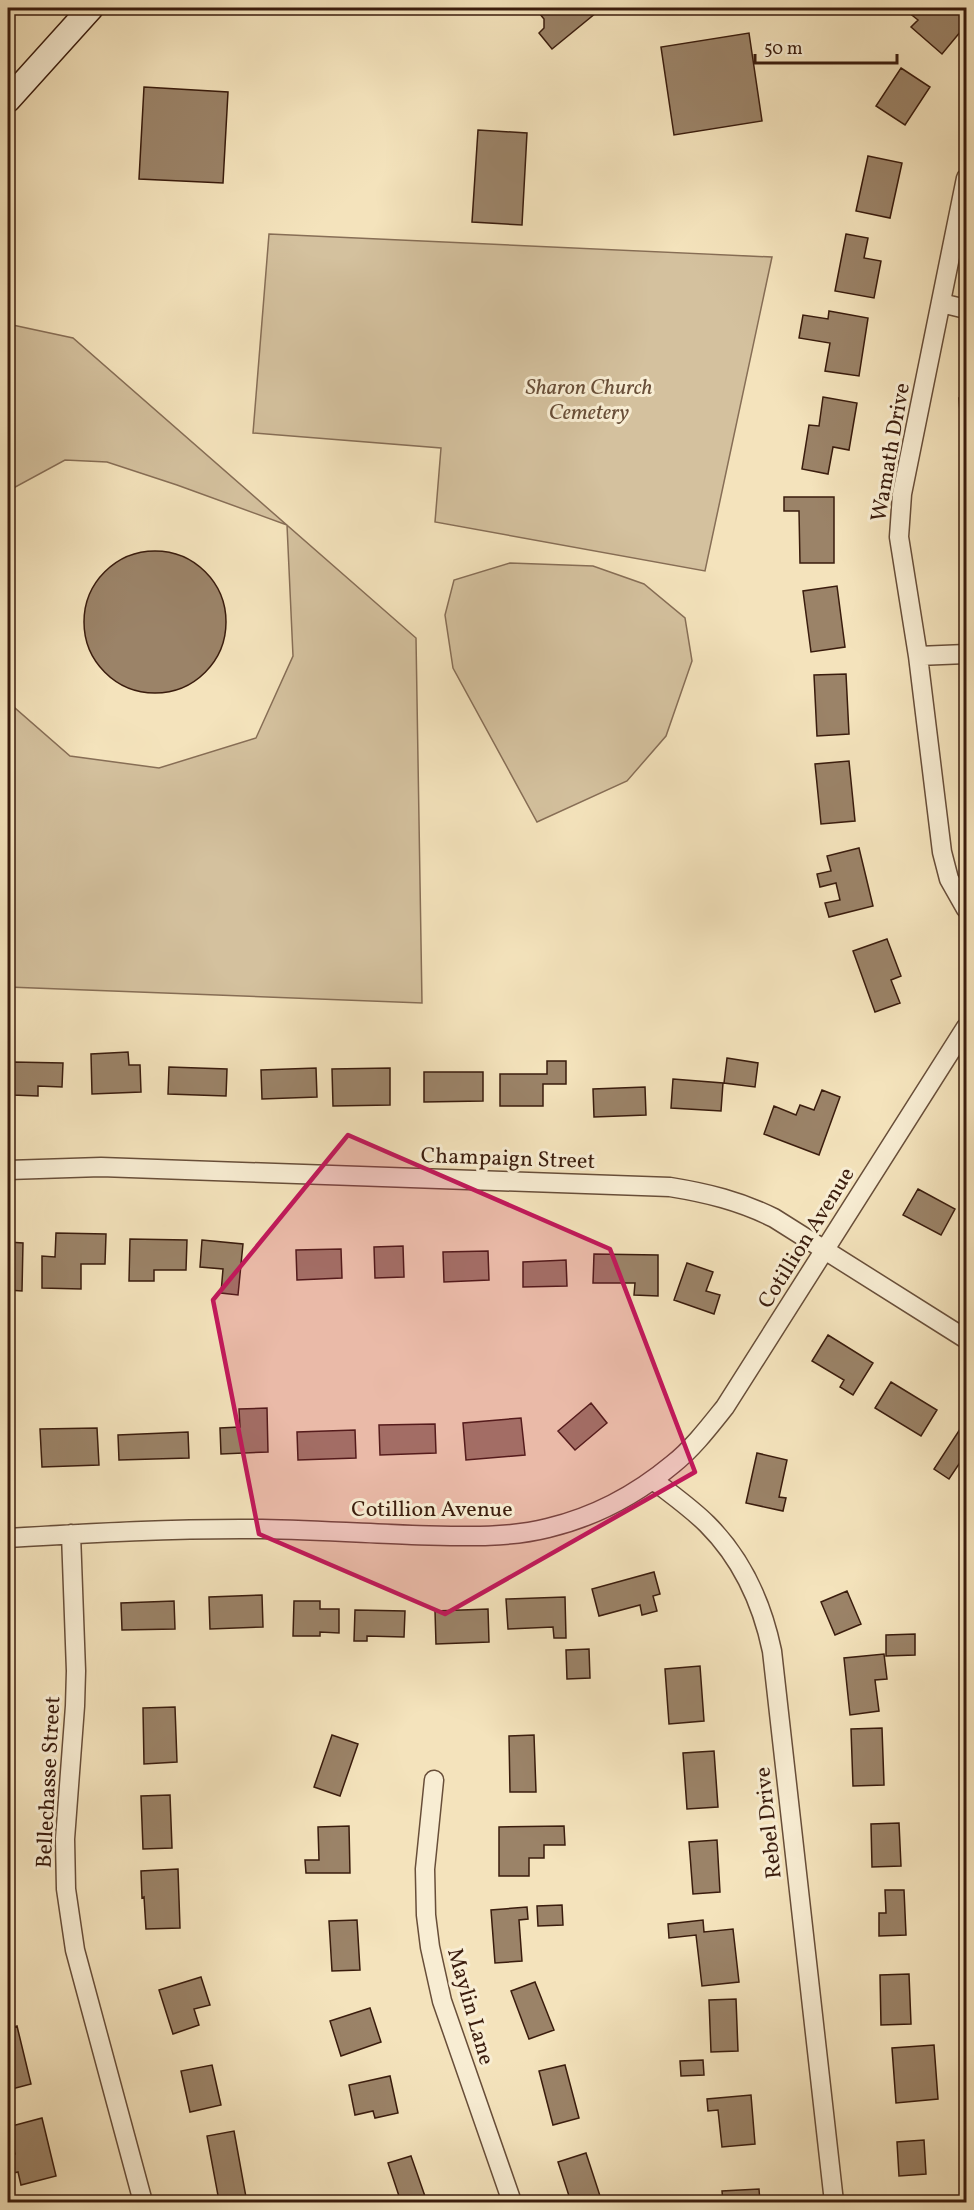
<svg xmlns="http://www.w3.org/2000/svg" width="974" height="2210" viewBox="0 0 974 2210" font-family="Vollkorn,serif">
<rect width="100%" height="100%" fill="#f4e3bc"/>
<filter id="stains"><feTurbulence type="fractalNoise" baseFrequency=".00333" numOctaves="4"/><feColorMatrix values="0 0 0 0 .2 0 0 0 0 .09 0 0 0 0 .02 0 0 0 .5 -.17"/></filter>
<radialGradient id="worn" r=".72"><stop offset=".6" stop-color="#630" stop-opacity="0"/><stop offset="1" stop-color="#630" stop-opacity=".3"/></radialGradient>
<path fill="#d4c19e" stroke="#876e56" stroke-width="1.5" d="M269,234L772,257L705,571L435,522L441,448L253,433Z
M8,324L73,338L416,638L422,1003L8,987V702L70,756L159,768L256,738L293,656L287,525L177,485L107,462L65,460L8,491Z
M510,563L593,566L644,584L685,618L692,661L666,736L627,781L537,822L453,668L445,615L454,580Z"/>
<path fill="#9b8368" stroke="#3a1c0d" stroke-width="1.5" d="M535,8H602L552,49L539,33L544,28V19Z
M903,8H966V25L942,54L911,27L918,20Z
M749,33L762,121L674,135L661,47Z
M901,68L930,87L905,125L876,106Z
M144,87L228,92L223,183L139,179Z
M478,130L527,133L522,225L472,222Z
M868,156L902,163L890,218L856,211Z
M846,234L868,238L864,258L881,261L874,298L835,291Z
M829,311L868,318L859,376L825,371L830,343L799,338L803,315L828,319Z
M823,397L857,403L849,450L833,447L828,474L802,469L809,425L819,426Z
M959,398H966V428H961Z
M784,497H834V563H800L799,511H784Z
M84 622a71 71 0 1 1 142 0a71 71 0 1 1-142 0Z
M837,586L845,647L811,652L803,591Z
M846,674L849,734L817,736L814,675Z
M849,761L855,821L821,824L815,764Z
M859,848L873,906L829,917L825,903L840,900L836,883L820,887L817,874L831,871L827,856Z
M887,939L901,976L891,980L900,1003L875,1012L853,951Z
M128,1052L129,1065H140L141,1092L92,1094L91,1054Z
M727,1058L758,1063L755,1087L724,1083Z
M547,1061H566V1084H543V1106H500V1074H547Z
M13,1062L63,1063L62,1087L38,1086V1096L12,1095Z
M169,1067L227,1069L226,1096L168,1094Z
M316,1068L317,1097L262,1099L261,1070Z
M390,1068V1105L333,1106L332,1069Z
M424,1072H483V1101L424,1102Z
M673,1079L723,1083L721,1111L671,1108Z
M645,1087L646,1115L594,1117L593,1089Z
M822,1090L840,1097L819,1155L764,1134L774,1106L796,1115L800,1105L814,1110Z
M918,1189L955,1209L941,1235L903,1215Z
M56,1233L106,1234L105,1264H81V1289L42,1288V1256L55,1257Z
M130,1239L187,1240L186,1270H154V1281H129Z
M202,1240L243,1244L238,1295L221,1293L223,1269L200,1267Z
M8,1242L23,1243L22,1291L8,1290Z
M403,1246L404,1277L375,1278L374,1247Z
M341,1249L342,1278L297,1280L296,1250Z
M488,1251L489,1280L444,1282L443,1252Z
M594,1254L658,1255V1296L634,1295L635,1283H593Z
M566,1260L567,1286L523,1287V1262Z
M687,1263L713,1272L706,1291L720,1295L714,1314L674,1300Z
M828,1335L873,1363L853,1395L840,1387L844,1380L812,1361Z
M891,1382L937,1410L921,1436L875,1408Z
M591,1403L607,1423L575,1450L558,1431Z
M267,1408L268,1452L221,1454L220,1428L240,1427L239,1409Z
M521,1418L525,1455L466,1460L463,1423Z
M435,1424L436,1453L380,1455L379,1425Z
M962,1426L966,1429V1464L961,1461L949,1479L934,1469Z
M97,1428L99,1465L42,1467L40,1429Z
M355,1430L356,1458L298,1460L297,1432Z
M188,1432L189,1458L119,1460L118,1435Z
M757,1453L787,1460L779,1497L786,1498L783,1511L746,1503Z
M654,1572L660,1594L653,1596L657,1611L642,1615L640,1605L599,1616L592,1589Z
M847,1591L861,1624L835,1635L821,1602Z
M262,1595L263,1627L210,1629L209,1597Z
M565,1597L566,1638H554L553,1627L508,1629L506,1599Z
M174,1601L175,1629L122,1630L121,1603Z
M294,1601H320V1609H339V1633L320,1632V1636H293Z
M488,1609L489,1642L436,1644L435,1611Z
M355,1610L405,1611L404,1637L367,1636V1641H354Z
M915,1634V1655L886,1656V1635Z
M589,1649L590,1678L567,1679L566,1650Z
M884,1654L887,1679L875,1680L879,1711L850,1715L844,1658Z
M700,1666L704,1721L669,1724L665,1669Z
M175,1707L177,1762L144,1764L143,1708Z
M882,1728L884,1785L853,1786L851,1729Z
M332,1735L358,1744L340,1796L314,1787Z
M534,1735L536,1792H510L509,1736Z
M714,1751L718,1807L687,1809L683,1753Z
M170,1795L172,1848L143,1849L141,1796Z
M899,1823L901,1866L872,1867L871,1824Z
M349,1826L350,1873H306L305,1860H319L318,1827Z
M564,1826L565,1845H544V1858H529V1876H499V1827Z
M717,1840L720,1892L693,1894L689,1842Z
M178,1869L180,1928L146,1929L144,1897L142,1898L141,1871Z
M885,1890H904L906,1935L879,1936V1913H886Z
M562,1905L563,1925L538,1926L537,1906Z
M527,1907L528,1919L519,1920L522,1961L495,1963L491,1910Z
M357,1920L360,1970L332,1971L329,1921Z
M703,1920L704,1932L733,1929L739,1982L702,1986L696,1935L669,1938L668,1924Z
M909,1974L911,2024L881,2025L880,1975Z
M201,1977L210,2005L194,2009L199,2025L173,2034L159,1990Z
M535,1982L554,2030L529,2039L511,1991Z
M736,1999L738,2051L711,2052L709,2000Z
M370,2008L381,2042L341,2056L330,2021Z
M17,2026L31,2084L8,2090V2029Z
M934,2045L938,2099L896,2103L892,2048Z
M703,2060L704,2075L681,2076L680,2061Z
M212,2065L221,2105L190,2112L181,2071Z
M565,2065L579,2118L553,2125L539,2071Z
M390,2076L398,2113L375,2118L373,2111L355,2115L349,2085Z
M751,2095L755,2144L722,2147L718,2110L708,2111L707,2099Z
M42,2118L56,2176L21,2185L18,2172L9,2174L8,2168V2156L15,2154L8,2127Z
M234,2131L246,2197L219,2201L207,2136Z
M924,2140L926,2174L899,2176L897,2142Z
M586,2153L602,2202H571L558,2162Z
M411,2156L427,2202H401L388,2163Z
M759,2189L760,2202H723L722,2191Z"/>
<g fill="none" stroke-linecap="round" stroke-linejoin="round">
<g stroke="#684e39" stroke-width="21">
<path id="street" d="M966,178L902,494L899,537L918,656L942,852L949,879L966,909
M941,303L966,309
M918,656L966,654
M8,1170L101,1167L670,1187C707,1193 740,1201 774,1218L966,1339
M653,1480C671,1494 691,1508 707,1524C742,1559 762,1603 772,1651L834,2202
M71,1534L76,1671L75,1706L65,1839L66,1889L75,1950L143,2202
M8,1538C92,1533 177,1528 262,1529C312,1530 362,1533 412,1535C458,1536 504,1539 548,1528C594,1517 637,1494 673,1464C693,1448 709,1427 725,1407L966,1027
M434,1780L425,1869L426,1915L430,1947L442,2001L512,2202"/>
</g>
<g stroke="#3a1c0d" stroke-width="27">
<path id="secondary" d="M8,100L91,8"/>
</g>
<use href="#street" stroke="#f8edd3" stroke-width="18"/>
<use href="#secondary" stroke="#f8edd3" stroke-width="24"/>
</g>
<path fill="#c2185b" fill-opacity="0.2" stroke="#c2185b" stroke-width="4.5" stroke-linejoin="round" d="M348,1135L610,1249L695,1472L445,1614L259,1534L213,1300Z"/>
<g text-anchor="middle" stroke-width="6" stroke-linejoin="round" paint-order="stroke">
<g font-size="22" font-style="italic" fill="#684e38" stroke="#f8edd3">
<text x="589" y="394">Sharon Church<tspan x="589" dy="25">Cemetery</tspan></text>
</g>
<g font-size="22" fill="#3a1c0d" stroke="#f8edd3">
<text transform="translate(889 452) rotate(-80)" y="8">Wamath Drive</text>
<text transform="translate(508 1157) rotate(2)" y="8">Champaign Street</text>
<text transform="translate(805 1237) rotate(-58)" y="8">Cotillion Avenue</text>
<text x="432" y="1516">Cotillion Avenue</text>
<text transform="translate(47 1782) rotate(-87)" y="8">Bellechasse Street</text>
<text transform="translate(767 1823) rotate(-96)" y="8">Rebel Drive</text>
<text transform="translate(472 2006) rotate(74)" y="8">Maylin Lane</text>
</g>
</g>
<rect width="974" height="2210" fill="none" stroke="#f4e3bc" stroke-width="30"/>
<rect x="9" y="9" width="956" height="2192" fill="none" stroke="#3a1c0d" stroke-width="3"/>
<rect x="15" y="15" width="944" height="2180" fill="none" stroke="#3a1c0d" stroke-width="1.5"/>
<path d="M755 54v9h142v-9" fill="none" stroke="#3a1c0d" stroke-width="3"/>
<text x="764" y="54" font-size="18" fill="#3a1c0d" stroke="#f8edd3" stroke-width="4.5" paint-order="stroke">50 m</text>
<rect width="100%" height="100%" filter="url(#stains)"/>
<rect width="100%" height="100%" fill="url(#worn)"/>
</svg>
